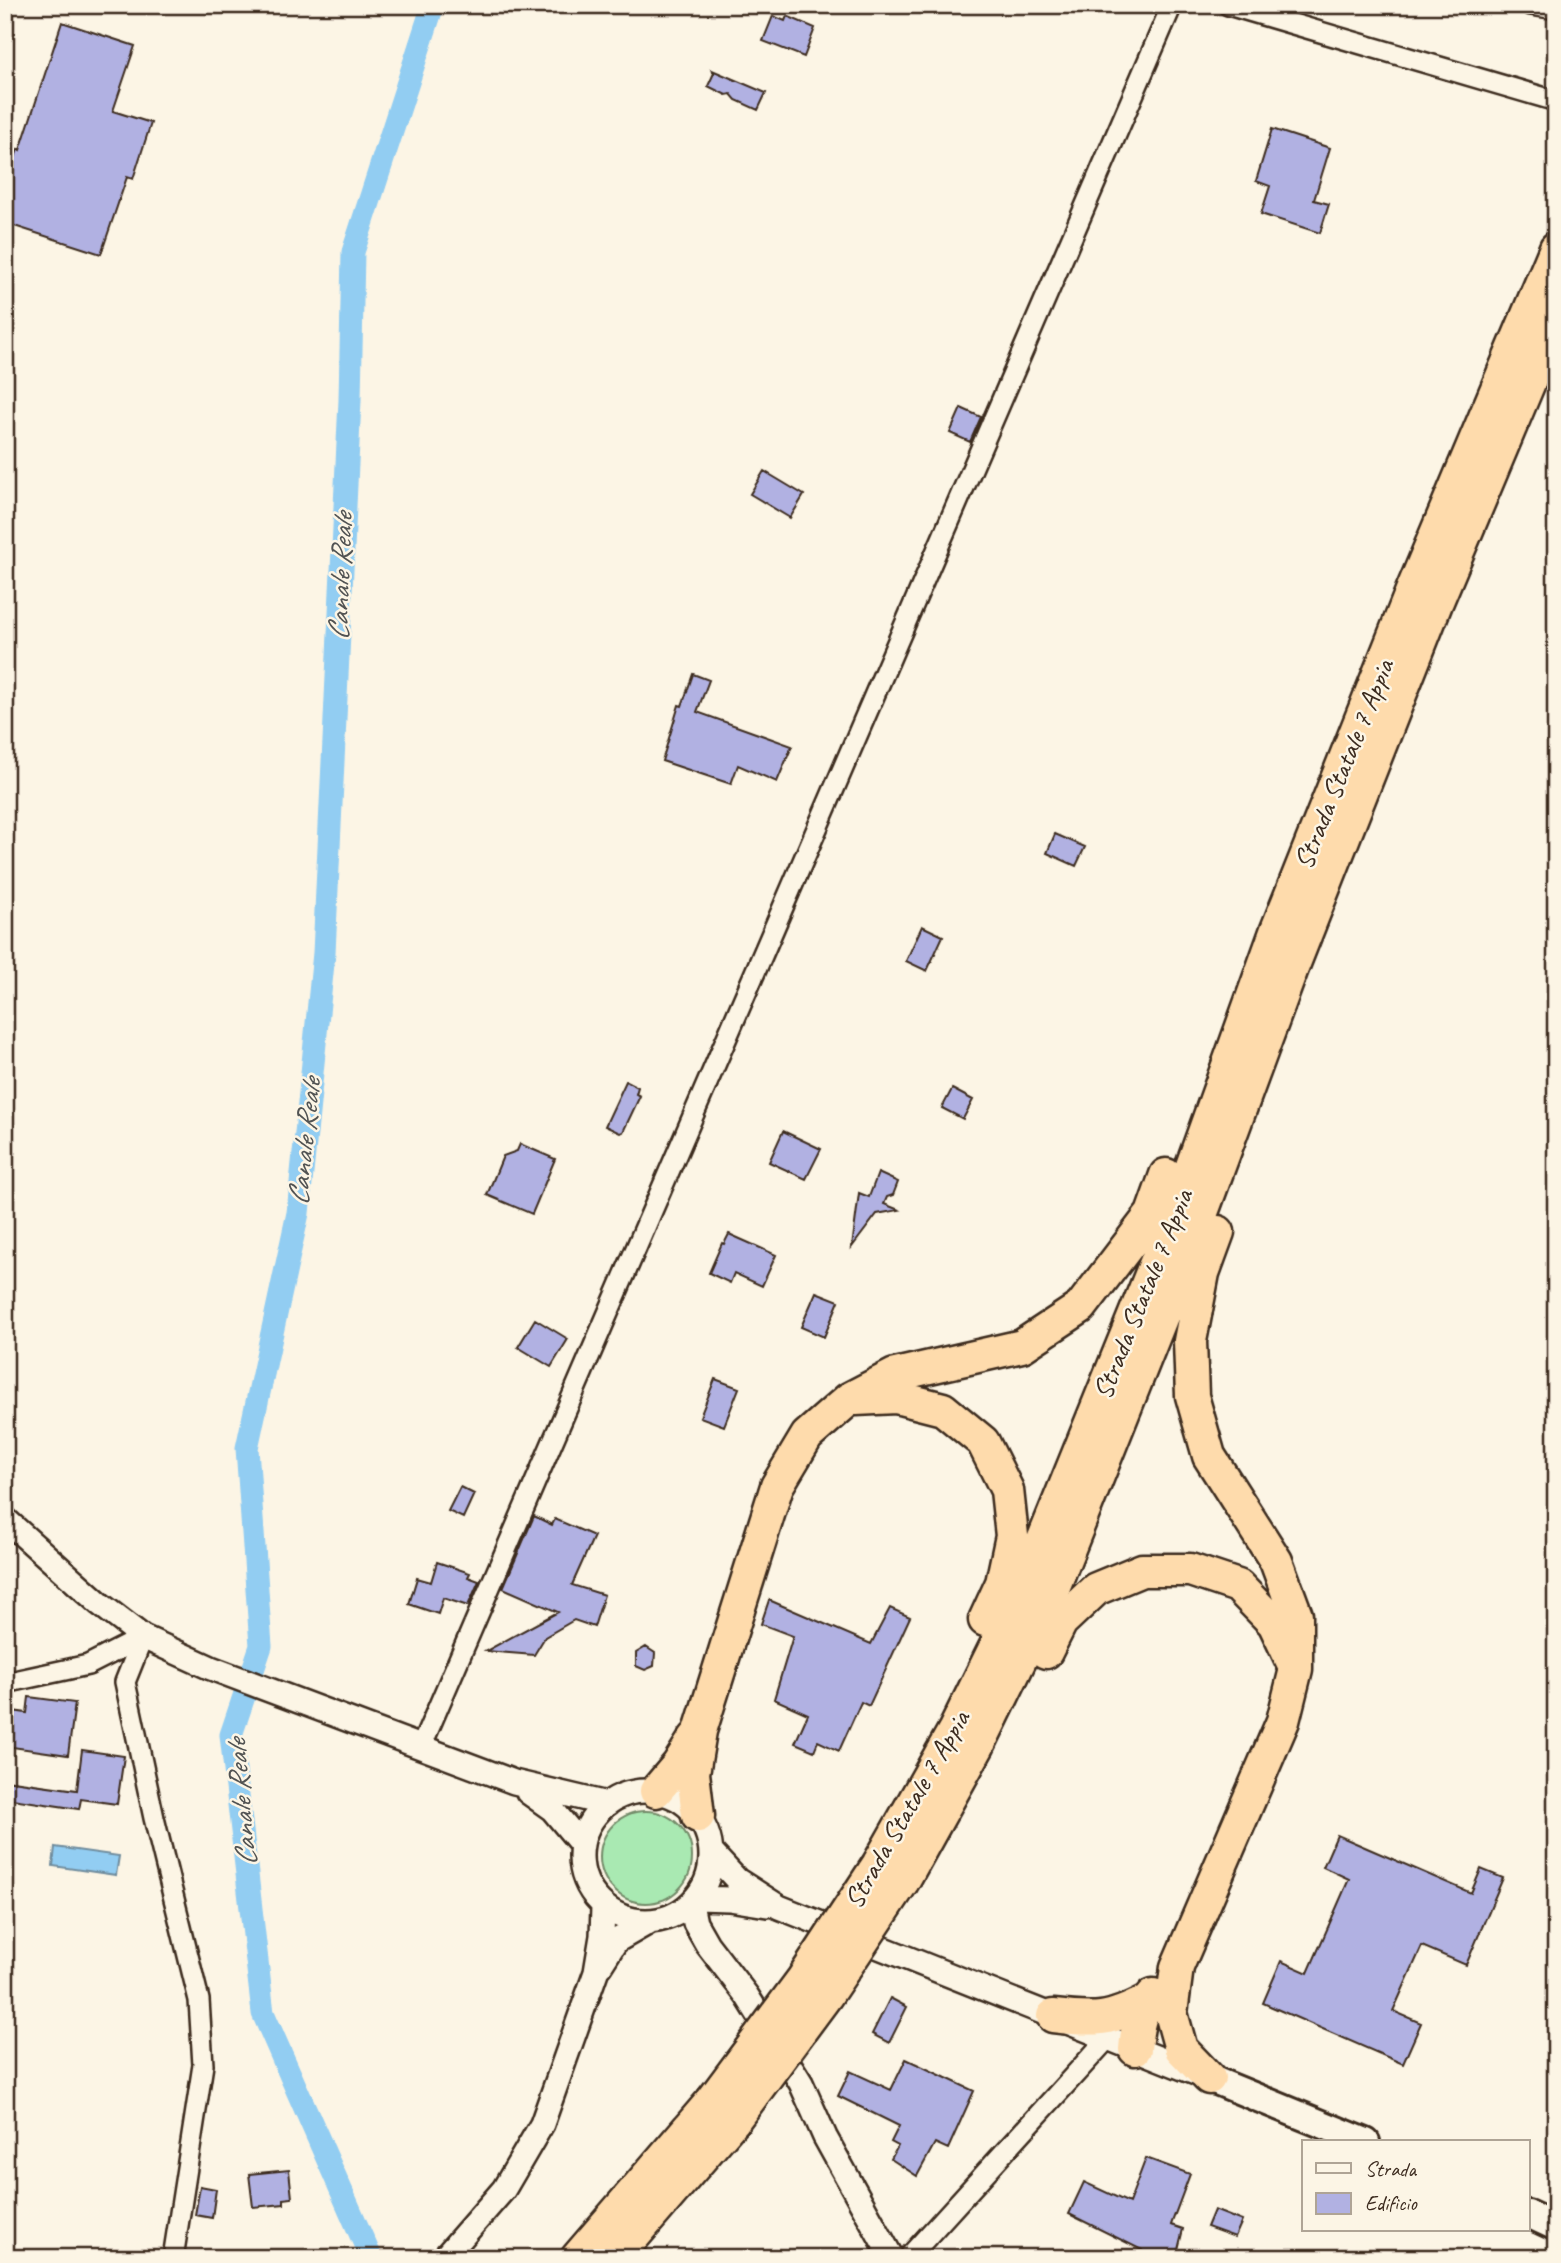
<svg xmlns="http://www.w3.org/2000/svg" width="1561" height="2263" viewBox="0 0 1561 2263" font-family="Caveat,sans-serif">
<rect width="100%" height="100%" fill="#fcf5e5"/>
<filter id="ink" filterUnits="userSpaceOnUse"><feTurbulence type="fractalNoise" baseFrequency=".0143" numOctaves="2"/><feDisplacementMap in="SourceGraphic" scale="14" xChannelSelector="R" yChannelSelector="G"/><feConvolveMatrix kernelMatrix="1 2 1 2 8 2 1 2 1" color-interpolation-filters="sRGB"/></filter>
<g filter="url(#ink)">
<path fill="#a9e9b2" stroke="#728a68" stroke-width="2" d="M600 1857a46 46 0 1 1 92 0a46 46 0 1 1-92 0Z"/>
<path fill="#92cdf2" stroke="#6f8c9d" stroke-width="2" d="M55,1847L119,1856L116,1875L53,1866Z"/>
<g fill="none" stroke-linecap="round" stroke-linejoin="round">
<path stroke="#92cdf2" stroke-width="23" d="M371,2258L263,2013L231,1735L261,1646L247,1448L298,1213L324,953L350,400L353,252L433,5"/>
</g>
<path fill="#b1b1e2" stroke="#3b2a1e" stroke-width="2" d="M773,16L785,21L787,16L815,28L804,57L763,41Z
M62,22L135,46L113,111L151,123L133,179L127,177L101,254L5,223V186L18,149L20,150Z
M712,70L766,93L758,110L736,100L731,94L726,95L708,86L714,73Z
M1272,129L1330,148L1314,200L1329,204L1320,233L1261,214L1270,186L1256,181Z
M961,408L981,417L970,442L950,433Z
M764,471L804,495L790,518L750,494Z
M693,674L709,680L697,712L792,746L777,782L738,765L731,784L662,761L679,705L682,706Z
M1055,834L1085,847L1076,866L1047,853Z
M922,926L943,936L927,971L906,961Z
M626,1081L638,1087L636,1094L640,1096L623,1132L620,1133L605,1126Z
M952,1089L973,1100L963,1119L942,1108Z
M783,1131L821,1149L806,1179L769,1162Z
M520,1144L555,1159L532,1214L487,1195L503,1156L517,1151Z
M878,1173L898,1182L893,1195L887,1197L884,1204L899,1210L877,1214L852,1247L859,1193L869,1197Z
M729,1234L776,1255L762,1286L734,1273L730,1283L709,1273L722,1243L724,1244Z
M816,1292L839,1301L824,1337L801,1327Z
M535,1319L568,1339L551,1367L518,1347Z
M715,1379L739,1388L724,1426L700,1417Z
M460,1487L474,1494L463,1518L448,1511Z
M534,1516L552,1525L555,1519L594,1536L572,1585L604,1595L594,1627L574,1620L545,1637L534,1655L486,1651L558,1612L503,1588Z
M437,1562L470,1573L468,1577L479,1581L468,1606L443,1598L438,1614L409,1604L417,1578L431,1582Z
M769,1600L871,1644L890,1608L910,1617L869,1706L861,1702L839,1751L818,1741L814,1751L795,1743L808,1714L774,1699L793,1636L761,1624Z
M646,1647L655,1653L654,1666L645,1670L636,1666V1653Z
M29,1697L75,1703L68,1755L5,1746V1710L27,1713Z
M82,1750L124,1756L117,1804L81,1799L79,1809L5,1798V1780L77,1790Z
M1337,1835L1471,1893L1481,1869L1503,1878L1466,1965L1422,1946L1393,2011L1421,2023L1403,2064L1263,2003L1281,1961L1308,1973L1349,1879L1323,1867Z
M890,1998L907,2007L889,2043L872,2034Z
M906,2059L974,2091L948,2149L935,2143L917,2176L891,2159L898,2146L891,2142L899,2126L838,2096L850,2071L891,2090Z
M1146,2158L1190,2174L1171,2225L1183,2229L1176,2258H1140L1142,2250L1069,2214L1084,2182L1129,2203Z
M289,2170L292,2198L284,2199V2204L253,2207L249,2174Z
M200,2186L216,2189L212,2218L195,2215Z
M1214,2210L1242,2221L1235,2237L1207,2227Z"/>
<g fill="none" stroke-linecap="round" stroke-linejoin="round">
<g stroke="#3b2a1e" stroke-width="24">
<path id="minor" d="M1228,5L1556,101
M1531,5L1556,9
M143,1637L125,1682L154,1818L199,2000L203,2065L173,2258
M5,1683L88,1665L143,1637
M421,1747L1172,5
M908,2258L1108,2038"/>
</g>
<g stroke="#3b2a1e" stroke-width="28">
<path id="tertiary" d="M5,1519L100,1604L143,1637L211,1668L514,1782L607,1804
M581 1856a65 65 0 1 1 130 0a65 65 0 1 1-130 0Z
M528,1792L552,1809L582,1845
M712,1853L737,1880L779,1907L1203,2076
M697,1898L729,1899L767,1905
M691,1904L695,1923L707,1944L747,1996L801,2083L825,2137L892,2258
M600,1966L616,1941L649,1922
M444,2258L504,2189L542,2124L596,1972L602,1936L603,1907"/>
</g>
<g stroke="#3b2a1e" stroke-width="32">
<path id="secondary" d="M1209,2078L1366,2142
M1528,2214L1556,2227"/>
</g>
<g stroke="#3b2a1e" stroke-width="37">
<path id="trunk" d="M856,1399L896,1397L943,1409L983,1442L1007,1490L1012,1536L1002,1583L985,1620
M1046,1652L1061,1622L1096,1589L1142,1570H1190L1238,1586L1274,1623L1293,1663
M656,1791L678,1765L695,1738
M698,1816L693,1773L700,1731L777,1486L807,1436L849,1399L895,1375L1022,1346L1081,1307L1152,1214L1166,1175
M878,1865L954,1731L1021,1595L1168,1233L1276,932L1412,591L1556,248
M903,1881L978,1746L1044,1611L1187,1253L1291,971L1437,601L1556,318
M1053,2016C1096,2021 1109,2021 1147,2001
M1135,2049C1137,2029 1139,2010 1153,1995
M1209,2078L1181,2049L1171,2013L1177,1967L1283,1721L1296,1669V1615L1276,1561L1209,1456L1192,1396L1190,1341L1203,1273L1218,1232
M577,2258L712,2101
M615,2258L734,2120"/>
</g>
<use href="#minor" stroke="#fcf5e5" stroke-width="19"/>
<use href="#tertiary" stroke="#fcf5e5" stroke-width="23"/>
<use href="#secondary" stroke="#fcf5e5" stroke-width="26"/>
<use href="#trunk" stroke="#fedbac" stroke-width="32"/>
<g stroke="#3b2a1e" stroke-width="37" stroke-linecap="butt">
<path id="trunk-bridge" d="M712,2101L803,1979L878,1865
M734,2120L826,1996L903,1881"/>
</g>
<use href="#trunk-bridge" stroke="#fedbac" stroke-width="32"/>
</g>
</g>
<g text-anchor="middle" stroke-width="5" stroke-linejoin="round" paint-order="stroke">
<g font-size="28" fill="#3b2a1e" stroke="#fcf5e5">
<text transform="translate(1343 764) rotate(-68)" y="10">Strada Statale 7 Appia</text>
<text transform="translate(1142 1294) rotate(-68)" y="10">Strada Statale 7 Appia</text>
<text transform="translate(906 1809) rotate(-60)" y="10">Strada Statale 7 Appia</text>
</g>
<g font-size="30" font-style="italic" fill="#515353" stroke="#fcf5e5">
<text transform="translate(340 577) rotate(-88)" y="10">Canale Reale</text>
<text transform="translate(304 1142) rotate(-84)" y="10">Canale Reale</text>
<text transform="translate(241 1803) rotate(-95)" y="10">Canale Reale</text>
</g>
</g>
<rect width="1561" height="2263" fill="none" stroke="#fcf5e5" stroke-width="28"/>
<rect x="14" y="14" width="1533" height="2235" fill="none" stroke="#3b2a1e" stroke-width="2.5" filter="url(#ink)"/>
<rect x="1302" y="2140" width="228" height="91" fill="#fcf5e5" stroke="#afa495" stroke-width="2"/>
<rect x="1316" y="2163" width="35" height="10" fill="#fcf5e5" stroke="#afa495" stroke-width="2"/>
<text x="1365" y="2176" font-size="21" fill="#3b2a1e">Strada</text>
<rect x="1316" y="2193" width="35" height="21" fill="#b1b1e2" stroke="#afa495" stroke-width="2"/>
<text x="1365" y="2210" font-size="21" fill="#3b2a1e">Edificio</text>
</svg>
